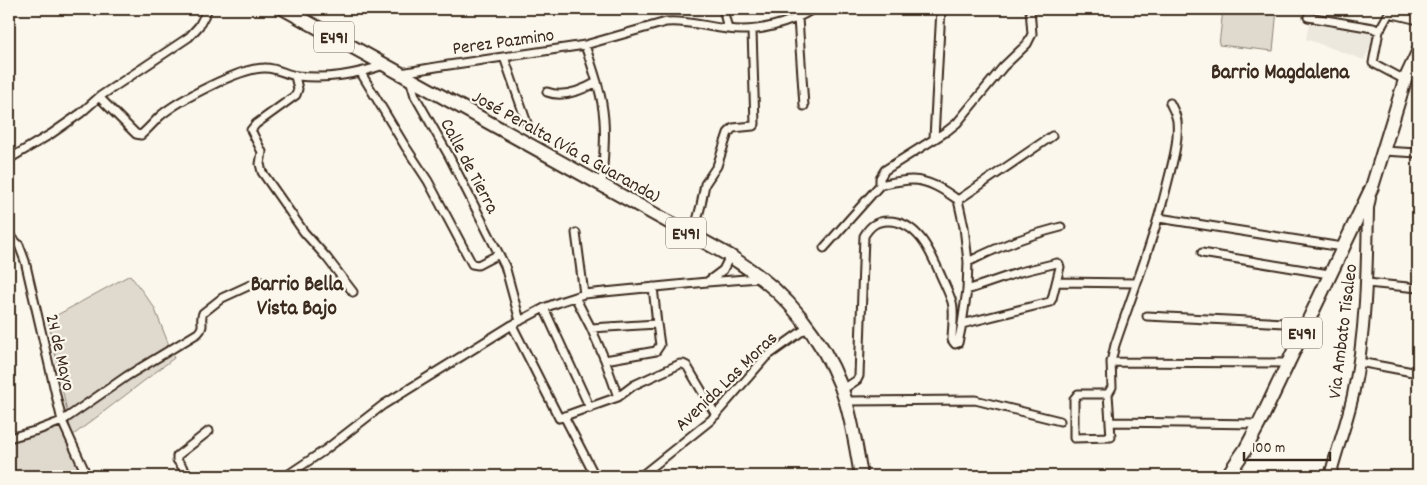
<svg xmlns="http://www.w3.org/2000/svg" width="1427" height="485" viewBox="0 0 1427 485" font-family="Dekko,sans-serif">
<rect width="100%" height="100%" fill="#fbf7ec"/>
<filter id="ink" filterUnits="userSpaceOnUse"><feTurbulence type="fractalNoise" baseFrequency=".02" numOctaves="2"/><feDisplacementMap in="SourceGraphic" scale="10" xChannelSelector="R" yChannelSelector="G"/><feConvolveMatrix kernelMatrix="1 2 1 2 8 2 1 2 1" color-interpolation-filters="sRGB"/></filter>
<g filter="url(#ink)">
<path fill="#ede8dd" d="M1310,19L1362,28L1376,33L1364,60L1306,39Z"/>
<path fill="#dfd9ce" stroke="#8d8276" d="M1223,9H1277L1273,51L1219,45Z
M130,275L154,307L174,358L72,436L48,320Z
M62,424L87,476H14L9,468V441Z"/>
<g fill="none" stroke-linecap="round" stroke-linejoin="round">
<g stroke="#3b2a1e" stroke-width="11">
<path id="street" d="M723,9L728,29
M1308,17L1373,28L1379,31
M798,18L804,106
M585,45C591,64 599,84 602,104C607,131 603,159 602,186
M504,57L528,126
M361,73L405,146L428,181L472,264L478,265L499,254
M401,73L442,66L585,45L666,22C687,20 707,27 728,29C756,33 789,24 813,9
M295,76L298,89L296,95L256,124L251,130L262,152L260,164L262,172L304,232L327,258L353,292
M410,79L415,96L448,154L505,266L520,321
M1405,80L1373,63L1379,31L1389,13L1418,20
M547,92C563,98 583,90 597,82
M99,97L136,134L141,135C148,129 154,122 160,116C179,100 240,68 264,68C276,67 286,75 297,76C329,79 354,75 384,65
M934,138L941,9
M1383,151L1418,153
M9,159L51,134L81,113L99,97L189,37L199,26L208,9
M958,200L1052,136
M1159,218L1342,247
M576,233L584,294
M9,235L19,245L25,261L62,421L87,476
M693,236L701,205L705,184L717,166L728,133L733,128L753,126L755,124L752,31
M824,248L880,185
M1202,253L1329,274
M968,262C997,247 1029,235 1061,227
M707,282L723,270L730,256
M1057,282L1136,283
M1367,283L1418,288
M575,297L591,328L657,324L653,287
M544,308L590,408
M1147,316L1306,324
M962,324L1050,302L1052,299L1060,267L1059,264L1057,263L1020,272L967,290
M512,325L559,418L618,397
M591,328L605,360L618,397L634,385L680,364H683L687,366L716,415
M605,360L656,351L660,345L657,324
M1111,362L1287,363
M1359,362L1418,373
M842,390L857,380L859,376L864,236C870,226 876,221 888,221C918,221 931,253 941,276C945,285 949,293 952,302C955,313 952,328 952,340L955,344L958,343L962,324L967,290L968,262L964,227L958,200C944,190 929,180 912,180C901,180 890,183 880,185V178L885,170L947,131L957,123L1003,67L1027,44L1032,34L1030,9
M1078,394H1108L1111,437L1074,438V399Z
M1108,394L1112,387L1111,362L1115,345C1133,292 1154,239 1167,185C1172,164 1179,143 1177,121C1176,114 1173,109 1170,103
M846,401L975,400L1060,421
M564,416L595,476
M1110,422L1259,424
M9,438L38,430L62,421L127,376L198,333C206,325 199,321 203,313L222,298L259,281
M189,476L177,460V456L209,431
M286,476L325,450L383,405L512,325L544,308L562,301L584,294L707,282L759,278
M641,476L711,420L766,357L808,327"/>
</g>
<g stroke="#3b2a1e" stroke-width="14">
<path id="secondary" d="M1330,476C1337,449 1347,422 1353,395C1366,334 1367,270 1368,208L1370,198"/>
</g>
<g stroke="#3b2a1e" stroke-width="16">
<path id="highway" d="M284,9L730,256C740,263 751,270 761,278C799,307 833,356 846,402C853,426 857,451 861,476
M1227,476L1245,450L1259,424L1372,187L1405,80L1418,52"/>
</g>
<use href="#street" stroke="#fbf7ec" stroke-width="7"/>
<use href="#secondary" stroke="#fbf7ec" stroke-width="10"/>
<use href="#highway" stroke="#fbf7ec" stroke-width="12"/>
</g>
</g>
<g text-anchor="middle" stroke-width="4.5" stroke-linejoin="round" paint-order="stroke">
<g fill="#fbf7ec" stroke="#75685c" stroke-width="1">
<rect x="314" y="21.5" width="40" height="31" rx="4"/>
<rect x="666" y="217.5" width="40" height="31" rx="4"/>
<rect x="1282" y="317.5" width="40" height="31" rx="4"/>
</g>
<g font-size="18" font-weight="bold" fill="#3b2a1e">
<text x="334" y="43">E491</text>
<text x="686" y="239">E491</text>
<text x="1302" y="339">E491</text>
</g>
<g font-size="19" fill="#3b2a1e" stroke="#fbf7ec">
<text transform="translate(503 40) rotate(-8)" y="7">Perez Pazmino</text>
<text transform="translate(567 145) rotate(29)" y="7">José Peralta (Vía a Guaranda)</text>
<text transform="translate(471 165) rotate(62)" y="7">Calle de Tierra</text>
<text transform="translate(1341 331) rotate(-83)" y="7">Via Ambato Tisaleo</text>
<text transform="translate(62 352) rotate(77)" y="7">24 de Mayo</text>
<text transform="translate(725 380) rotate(-44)" y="7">Avenida Las Moras</text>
</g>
<g font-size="21" font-weight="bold" fill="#3b2a1e" stroke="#fbf7ec">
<text x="1280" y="78">Barrio Magdalena</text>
<text x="297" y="290">Barrio Bella<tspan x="297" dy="24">Vista Bajo</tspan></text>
</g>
</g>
<rect width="1427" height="485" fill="none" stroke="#fbf7ec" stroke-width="30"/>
<rect x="15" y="15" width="1397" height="455" fill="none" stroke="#3b2a1e" stroke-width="2" filter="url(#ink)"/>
<path d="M1244 452v8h86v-8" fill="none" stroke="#3b2a1e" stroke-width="2.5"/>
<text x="1252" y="452" font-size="15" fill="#3b2a1e" stroke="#fbf7ec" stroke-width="4" paint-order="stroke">100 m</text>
</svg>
